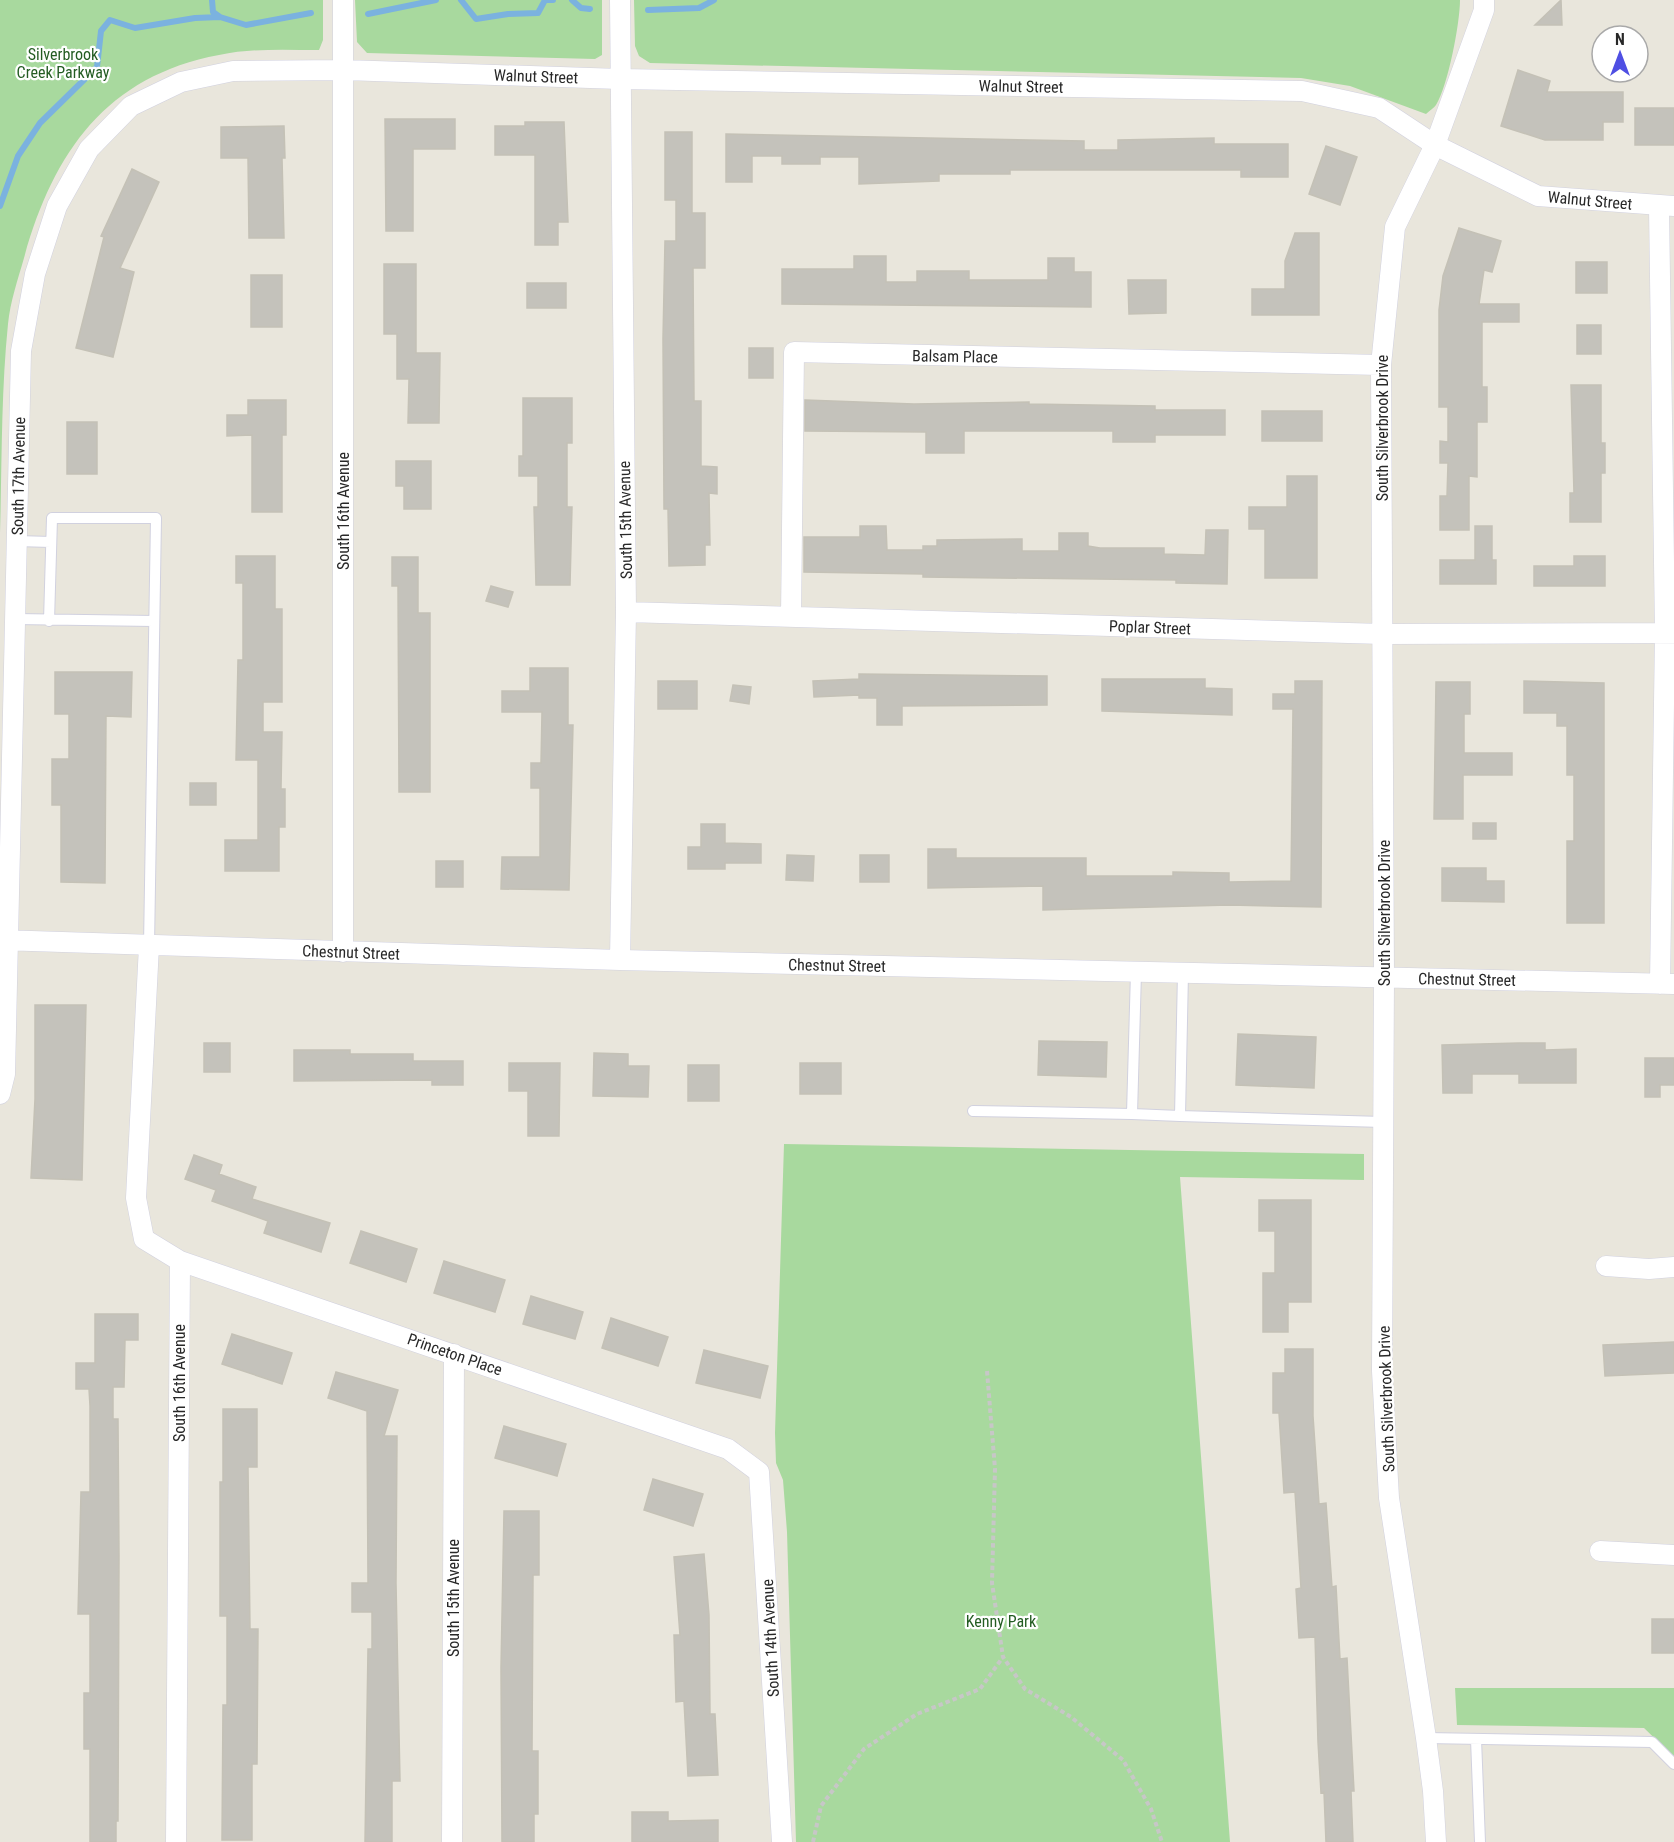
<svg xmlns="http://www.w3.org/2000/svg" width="1674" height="1842" viewBox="0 0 1674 1842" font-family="'Roboto Condensed',sans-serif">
<rect width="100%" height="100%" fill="#e9e6dc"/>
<path fill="#a8d99e" d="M0,0H323V40L319,50C285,50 252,48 219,55C106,76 53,153 24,258C18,279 10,302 8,324C1,393 2,463 0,533Z
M355,0H602V55L595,59L367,53L357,42Z
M634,0H1460C1460,23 1448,86 1436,105C1434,108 1429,111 1426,114L1350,86L1301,78L650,63L639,56L635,46Z
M784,1144L1364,1154V1180L1180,1177L1230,1842H796L787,1532L783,1480L776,1463L775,1433Z
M1455,1688H1674V1757L1644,1728L1457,1725Z"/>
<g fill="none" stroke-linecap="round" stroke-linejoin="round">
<path stroke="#7bb2df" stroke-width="6" d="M212,0L213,12L220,17
M461,0L476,19L508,14L538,13L545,0H553
M572,0L581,8L590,9
M648,10L699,8L714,0
M368,14L436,0
M0,206L18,156L40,123L97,67L101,31L110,20L135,28L195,18L220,17L246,25L311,13"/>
</g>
<path fill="#c4c2bb" stroke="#c4c1b6" stroke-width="1.5" d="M1561,0L1562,25H1535Z
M1518,70L1550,81L1547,92H1623V122H1603V140H1545L1501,126Z
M1635,108H1674V145H1635Z
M385,119H455V149H413V231H386Z
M525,122H564L568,222H558V245H535V155H495V126H525Z
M284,126L285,158H282L284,238H249L248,158H221V127Z
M665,132H692V213H705V268H693L694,401H701V466L717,467V494L709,493L710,545H705V565L669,566L668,509H664L663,339L665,241H676V200H665Z
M726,134L1084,141V150H1118V140L1214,138V144H1288V177H1241V170H1010V174H939V181L859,184V157H820V164H782V156H752V182H726Z
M1326,146L1357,157L1340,205L1309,194Z
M132,169L159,182L120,268L134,272L113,357L76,348L104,237L101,236Z
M1459,228L1501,241L1492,272L1484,270L1479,304H1519V322H1482V387H1487V422H1477V477L1469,476V530H1440V496H1447L1448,463H1440V441L1448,442V407H1439V310L1443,276Z
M1295,233H1319V315H1252V289H1285V261Z
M854,256H886V282H917V271H969V280H1048V258H1074V272H1091V307L782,304V269H854Z
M1576,262H1607V293H1576Z
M384,264H416V353H440L439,423H408L409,379H397V334H384Z
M251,275H282V327H251Z
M1128,280H1166V313L1129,314Z
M527,283H566V308H527Z
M1577,325H1601V354H1577Z
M749,348H773V378H749Z
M1571,385H1601V443H1605V473H1601V522H1570V493H1574Z
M523,398H572V443H567V507H572L570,585H536L534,507H538V476H519V456H523Z
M248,400H286V435H282V512H252V435L227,436V415H248Z
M805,400L914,404L1029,402V404L1155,406V410H1225V435H1155V442H1113V431H964V453H926V432L805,431Z
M1262,411H1322V441H1262Z
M67,422H97V474H67Z
M396,461H431V509H404V486H396Z
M1287,476H1317V578H1265V529H1249V507H1287Z
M860,526H886L887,550H923V546H937V540L1022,539V551H1059V533H1088V546L1100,548H1164V554L1205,555L1206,530H1228L1227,584L1176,583V580L923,577V574L804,572V537H860Z
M1475,526H1492V560H1496V584H1440V560H1475Z
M236,556H275V609H282V702H263V732H282L281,789H285V827H279V871H225V840H258V760H236L238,660H243V583H236Z
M1574,556H1605V586H1534V566H1574Z
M392,557H418V613H430V792H399L398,586H392Z
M491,586L513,592L508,607L486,601Z
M530,668H568V725H573L569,890L501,889L502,857H540V788H531V763H541L542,712H502V691H530Z
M55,672H132L131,717L106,716L105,883L61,882V805H52V759H69V714H55Z
M859,674L1047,676V705L902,706V725H877V698H859V695L814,697L813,681L859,679Z
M1102,679H1205V688L1232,689V715L1102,711Z
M658,681H697V709H658Z
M1295,681H1322L1321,907L1229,905L1043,910V886L928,888V849H956V858H1086V876H1173V872L1229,873V882L1291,881L1293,709H1273V694H1295Z
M1524,681L1604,683V923H1567V841H1574V775H1567V726H1557V713H1524Z
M1436,682H1470V714H1464V753H1512V775H1463V819H1434Z
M733,685L751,687L749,704L730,701Z
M190,783H216V805H190Z
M1473,823H1496V839H1473Z
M701,824H725V843L761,844V863H725V869H688V847H701Z
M787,855L814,856L813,881L786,880Z
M860,855H889V882H860Z
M436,861H463V887H436Z
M1442,868H1486V881H1504V902L1442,901Z
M35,1005H86L82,1180L31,1178L35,1099Z
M1238,1034L1316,1037L1314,1088L1236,1085Z
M1039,1041L1107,1042L1106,1077L1038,1075Z
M204,1043H230V1072H204Z
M1519,1043H1545V1050L1576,1049V1083H1519V1074H1472V1093H1443L1442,1045Z
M294,1050H350V1054H413V1061H463V1085H432V1080L294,1081Z
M594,1053L628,1054V1066H649L648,1097L593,1096Z
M1645,1058H1674V1085H1660V1097H1645Z
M509,1063H560L559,1136H528V1091H509Z
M800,1063H841V1094H800Z
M688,1065H719V1101H688Z
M194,1155L222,1165L219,1174L256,1187L252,1199L330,1223L321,1252L264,1233L268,1221L212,1201L216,1190L185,1179Z
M1259,1200H1311V1302H1288V1332H1263V1273H1275V1231H1259Z
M361,1231L417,1249L406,1282L350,1263Z
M444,1261L505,1280L495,1312L434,1293Z
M531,1296L583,1312L575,1339L523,1324Z
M95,1314H138V1340H125L124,1387H113V1419H118L119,1556L118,1821H116V1842H90V1749H84V1693H90V1614H78L81,1492H90V1406L89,1389H76V1363H95Z
M611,1318L668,1337L658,1366L602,1348Z
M232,1334L292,1353L282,1384L222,1364Z
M1674,1342V1373L1605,1376L1603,1345Z
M1285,1349H1313V1416L1319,1504L1326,1503L1332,1587L1336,1586L1340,1659L1347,1658L1354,1791H1351L1353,1842H1326L1324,1792L1321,1793L1318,1742L1315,1637L1299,1638L1296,1589L1301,1588L1295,1492L1284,1493L1279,1413H1273V1373H1285Z
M704,1350L768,1366L760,1398L696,1383Z
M336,1372L398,1390L384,1436H397L396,1583L400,1781H392V1842H365L368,1649H372V1612H352V1583H368L367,1411L328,1398Z
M223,1409H257V1467H248L250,1629H258L257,1764H252V1840H222L223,1705H227V1616H220V1482H223Z
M504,1426L566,1444L557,1476L495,1458Z
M653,1479L703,1494L693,1526L644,1510Z
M504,1511H539V1575H533L532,1751H538V1814H534V1842H502L501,1668Z
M704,1554L709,1615L710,1714H715L718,1775L688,1776L684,1701L676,1702L674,1635H680L674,1557Z
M1652,1619H1674V1653H1652Z
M632,1812H668V1821L718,1820V1842H632Z"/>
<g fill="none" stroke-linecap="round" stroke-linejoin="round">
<g stroke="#d1d1df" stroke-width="12">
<path id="service" d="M17,541L51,542
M15,619L154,621
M49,621L52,518H156L149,946
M1183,973L1180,1116L1383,1122
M973,1111L1132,1114L1136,972
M1132,1114L1180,1116
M1426,1738L1652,1742L1674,1764
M1476,1739L1480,1842"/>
</g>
<g stroke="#d1d1df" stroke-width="21">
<path id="minor" d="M343,0V952
M1659,206L1665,633L1660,984
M626,612L1383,634L1674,633
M791,617L794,352L1381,365
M0,940L620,960L1674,984
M149,946L136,1198L144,1239L180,1261L728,1449L759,1472L782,1842
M620,960L626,612L620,0
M0,1094L5,1074L21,351L35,274L57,206L89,149L131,106L181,82L233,71L344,70L620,79L1302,91L1379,108L1435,145L1538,196L1674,206
M1606,1266L1649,1269L1674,1267
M1600,1551L1674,1555
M176,1842L180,1261
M452,1842L454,1354
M1436,1842L1433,1791L1426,1738L1389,1498L1382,1371L1384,977L1381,365L1395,227L1435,145L1484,10V0"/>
</g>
<path stroke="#c7c7c7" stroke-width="4" stroke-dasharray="4.5 3" stroke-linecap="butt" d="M987,1371L995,1469L992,1583L1003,1657L1025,1689L1071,1717L1123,1760L1151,1809L1162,1842
M813,1842L821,1806L864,1749L917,1714L980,1689L1003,1657"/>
<use href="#service" stroke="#fff" stroke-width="10"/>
<use href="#minor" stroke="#fff" stroke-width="20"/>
</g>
<g text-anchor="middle" stroke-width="4.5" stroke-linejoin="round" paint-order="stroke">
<g font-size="16" fill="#235c22" stroke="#fff">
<text x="63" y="60">Silverbrook<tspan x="63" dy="18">Creek Parkway</tspan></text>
<text x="1001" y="1627">Kenny Park</text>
</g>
<g font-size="16" fill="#282828" stroke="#fff">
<text transform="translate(536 76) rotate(2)" y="6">Walnut Street</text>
<text transform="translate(1021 86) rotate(1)" y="6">Walnut Street</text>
<text transform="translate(1590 200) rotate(5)" y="6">Walnut Street</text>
<text transform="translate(955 356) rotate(1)" y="6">Balsam Place</text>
<text transform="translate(1382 428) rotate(-90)" y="6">South Silverbrook Drive</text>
<text transform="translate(18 476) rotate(-89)" y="6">South 17th Avenue</text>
<text transform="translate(343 511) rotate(-90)" y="6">South 16th Avenue</text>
<text transform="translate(625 520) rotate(-91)" y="6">South 15th Avenue</text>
<text transform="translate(1150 627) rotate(2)" y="6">Poplar Street</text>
<text transform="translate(1384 913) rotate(-90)" y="6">South Silverbrook Drive</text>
<text transform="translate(351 952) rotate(2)" y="6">Chestnut Street</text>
<text transform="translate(837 965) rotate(1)" y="6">Chestnut Street</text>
<text transform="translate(1467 979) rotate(1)" y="6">Chestnut Street</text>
<text transform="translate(455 1354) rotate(19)" y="6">Princeton Place</text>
<text transform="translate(179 1383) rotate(-90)" y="6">South 16th Avenue</text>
<text transform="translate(1386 1399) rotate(-92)" y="6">South Silverbrook Drive</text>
<text transform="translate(453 1598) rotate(-90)" y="6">South 15th Avenue</text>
<text transform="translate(770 1638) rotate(-93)" y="6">South 14th Avenue</text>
</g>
</g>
<g transform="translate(1620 54)"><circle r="28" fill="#ffffff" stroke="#a9a9a9" stroke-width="1.5"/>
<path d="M0-4.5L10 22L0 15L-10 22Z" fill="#4f4fe3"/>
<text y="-9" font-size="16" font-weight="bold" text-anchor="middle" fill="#282828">N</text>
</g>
</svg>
